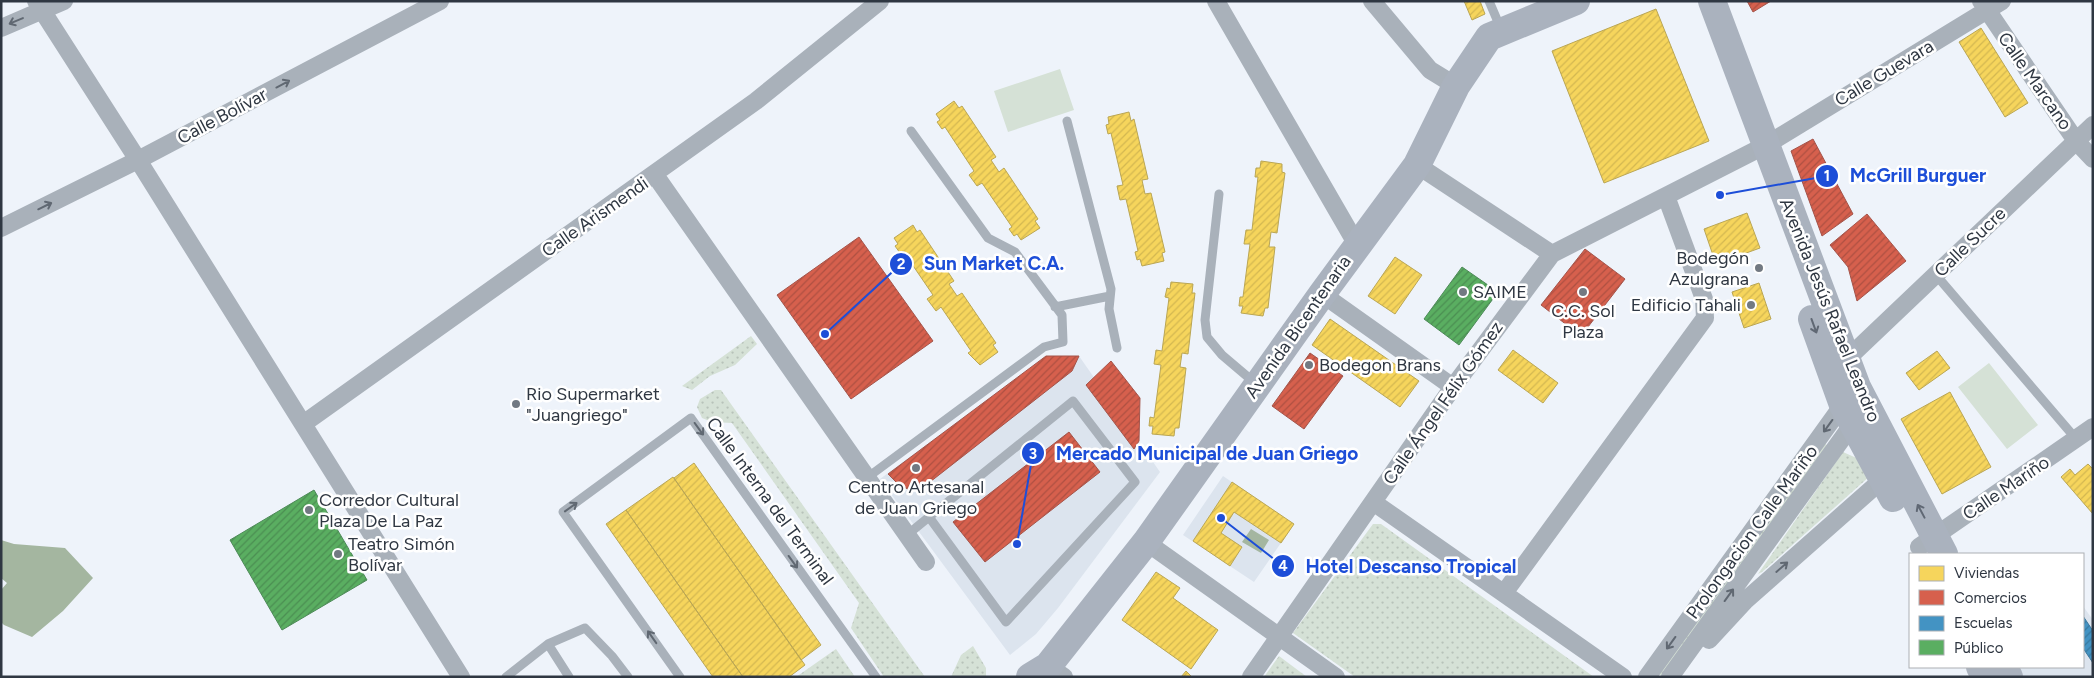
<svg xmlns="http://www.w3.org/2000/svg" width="2094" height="678" viewBox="0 0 2094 678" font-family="Figtree,sans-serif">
<defs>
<pattern id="grass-dots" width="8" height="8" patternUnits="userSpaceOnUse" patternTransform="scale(1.25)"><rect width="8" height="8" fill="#d5e1d6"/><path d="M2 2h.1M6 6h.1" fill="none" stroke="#b7c2b9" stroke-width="1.8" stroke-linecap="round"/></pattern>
<pattern id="homes-hatch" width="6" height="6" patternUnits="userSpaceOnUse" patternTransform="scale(1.25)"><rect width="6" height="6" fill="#f6d55c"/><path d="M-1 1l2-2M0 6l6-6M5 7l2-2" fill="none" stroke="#d3b751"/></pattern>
<pattern id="shops-hatch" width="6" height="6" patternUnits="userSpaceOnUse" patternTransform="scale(1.25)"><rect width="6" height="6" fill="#d6604d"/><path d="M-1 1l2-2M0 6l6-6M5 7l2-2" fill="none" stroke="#ae5042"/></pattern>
<pattern id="schools-hatch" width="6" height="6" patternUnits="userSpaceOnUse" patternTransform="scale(1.25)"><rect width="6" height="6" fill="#4393c3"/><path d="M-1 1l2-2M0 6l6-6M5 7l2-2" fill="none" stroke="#3879a0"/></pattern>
<pattern id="public-hatch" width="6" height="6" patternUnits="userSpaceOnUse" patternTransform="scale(1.25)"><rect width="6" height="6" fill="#5aae61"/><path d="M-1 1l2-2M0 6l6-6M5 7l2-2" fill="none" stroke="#4b8e52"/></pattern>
</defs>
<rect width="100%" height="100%" fill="#eef3fa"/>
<path fill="#dce4ee" d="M1046,356H1079L1160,472L1058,608L1036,634L1010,655L880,479Z
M1223,476L1294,524L1254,582L1183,535Z
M2083,606L2093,620V677H2023L2017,667H2083Z"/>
<path fill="url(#grass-dots)" d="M751,336L757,344L735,365L710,376L692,390L682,386Z
M715,390H721L925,677H884L851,628L859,603L732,423L712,422L702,418L697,407L700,399Z
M1823,442L1828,446L1662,676L1657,673Z
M1843,452L1861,460L1870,476L1762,572L1758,574Z
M1373,524H1381L1594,677H1355L1293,633Z
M973,646L986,668V676L951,677L961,655Z
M836,649L855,677H796Z
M1279,656L1307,677H1264Z"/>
<path fill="#d5e1d6" d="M1060,69L1074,110L1008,132L994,91Z
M1989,363L2038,425L2007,449L1958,387Z"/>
<path fill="#a4b6a0" d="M1251,529L1269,540L1261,553L1242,542Z
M1,540L14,544L65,548L93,578L63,611L32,637L4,625L1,622V590L7,583L1,578Z"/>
<path fill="url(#homes-hatch)" stroke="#baa654" d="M1464,1H1480L1485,14L1472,20Z
M1656,9L1709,141L1604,183L1552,51Z
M1981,28L2028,103L2005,117L1959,42Z
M954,101L959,108L962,106L996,157L991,160L999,172L1004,168L1038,219L1035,221L1040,228L1021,240L1017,234L1014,236L1009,229L1012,227L982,183L977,186L969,175L974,171L945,127L942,129L937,122L940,120L936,114Z
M1129,112L1131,121L1134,119L1148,179L1142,180L1145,194L1151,193L1165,252L1162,253L1164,261L1142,266L1140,259L1137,260L1135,252L1138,251L1126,199L1120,200L1117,186L1123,185L1111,133L1108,134L1106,125L1109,124L1108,117Z
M1261,161L1282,164V172L1285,173L1277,233L1271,232L1269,247H1275L1268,308H1265L1263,316L1241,313L1243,306H1239L1240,297H1243L1250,244H1244L1246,230H1252L1258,177H1255L1256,168H1260Z
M1747,213L1760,248L1716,264L1704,229Z
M913,225L917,232L920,230L954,281L949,284L957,296L962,293L996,343L993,345L998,352L980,365L968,353L971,351L941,307L936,311L927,299L933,295L903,251L900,253L895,246L898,244L894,238Z
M1395,257L1422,275L1395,314L1368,296Z
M1171,282L1193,284L1192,293H1195L1188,354L1182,353L1180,367L1186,368L1179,428H1175L1174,436L1152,434L1153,426H1149L1150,417L1154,418L1161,365L1154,364L1156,350L1162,351L1169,298L1165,297L1167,288L1170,289Z
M1759,283L1771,319L1744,328L1732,292Z
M1330,319L1419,381L1400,407L1312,345Z
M1513,350L1558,383L1543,403L1498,370Z
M1937,351L1950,368L1919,390L1906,373Z
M1950,392L1991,467L1942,494L1901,419Z
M694,463L821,645L801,660L674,478Z
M2088,464L2093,469V514L2061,477L2070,469L2075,475Z
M673,477L805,665L789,677H743L626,510Z
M1232,482L1294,524L1281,543L1234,512L1221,533L1242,547L1230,566L1193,541Z
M626,510L743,677H713L606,524Z
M1156,572L1180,588L1173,598L1218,630L1191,669L1122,620Z
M1186,671L1192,677H1181Z"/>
<path fill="url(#shops-hatch)" stroke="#a4544a" d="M1747,1H1771L1753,12Z
M1813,139L1853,214L1822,236L1791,151Z
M1867,214L1906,261L1857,301L1848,267L1830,245Z
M859,237L933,341L851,399L777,295Z
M1585,249L1625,279L1581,336L1541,305Z
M1310,353L1343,376L1304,429L1272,406Z
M1046,356H1079L1072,371L921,489L910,490L899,485L888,474Z
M1111,361L1140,398L1139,441L1134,449L1086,385Z
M1069,432L1100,472L985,562L953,522Z"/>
<path fill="url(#schools-hatch)" stroke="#3d779c" d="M2083,616L2093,631V663L2083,648Z"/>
<path fill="url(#public-hatch)" stroke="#4d8a58" d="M1462,267L1498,292L1459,345L1424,319Z
M314,490L367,580L282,630L230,540Z"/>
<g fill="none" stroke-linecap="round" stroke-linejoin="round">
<path stroke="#a9b1ba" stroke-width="9" d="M1489,1L1501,29
M1067,121L1111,289L1109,309L1117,348
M1219,194L1205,320L1207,337L1222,355L1255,383
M1936,275L2077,440
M1055,307L1110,296
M868,477L1044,347L1063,342L1062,315L1015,252L988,238L911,131
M907,535L929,517L1073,401L1135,482L1006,622L929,517
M548,644L569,677
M506,677L548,644L585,628L612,656L628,677
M680,677L563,512L691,418L876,677"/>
<path stroke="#a9b1ba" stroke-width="18" d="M36,1L138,160L461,677
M1216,1L1357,245
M1372,1L1430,70L1456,86
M1981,1L2076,141L2093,159
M1,28L64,1
M1417,165L1552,254
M655,175L926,562
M1,228L138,160L440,1
M1322,294L1453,387
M1847,359L2093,125
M303,424L756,101L880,1
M1373,502L1623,677
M1146,542L1336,677
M1919,547L2093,427
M1504,593L1705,318L1704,299L1666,196
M1709,640L1746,600L1883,479
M1048,666L1064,677
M1251,677L1453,387L1552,254L1766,145L2002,1
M1647,677L1847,399
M1670,677L1857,418"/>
<path stroke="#aab2be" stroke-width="28" d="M1712,1L1857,387L1944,554
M1812,319L1843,405L1893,498
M1980,667L1985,677
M2004,667L2009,677
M1030,677L1048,666L1146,542L1322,294L1417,165L1456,86L1489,37L1576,1"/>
</g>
<defs><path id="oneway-shaft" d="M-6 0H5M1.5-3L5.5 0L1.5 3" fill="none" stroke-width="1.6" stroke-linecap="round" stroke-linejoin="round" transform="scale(1.25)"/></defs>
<g stroke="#606872">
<use href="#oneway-shaft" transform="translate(16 21) rotate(157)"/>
<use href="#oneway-shaft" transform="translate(283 84) rotate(-28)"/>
<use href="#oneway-shaft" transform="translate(45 206) rotate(-26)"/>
<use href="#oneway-shaft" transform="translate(1828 426) rotate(126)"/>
<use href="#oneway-shaft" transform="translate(699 429) rotate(54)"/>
<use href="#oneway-shaft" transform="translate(571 507) rotate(-36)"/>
<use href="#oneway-shaft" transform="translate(793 562) rotate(54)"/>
<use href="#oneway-shaft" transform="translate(1782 567) rotate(-41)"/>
<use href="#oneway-shaft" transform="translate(1729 595) rotate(-54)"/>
<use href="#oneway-shaft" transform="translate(652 637) rotate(-125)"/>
<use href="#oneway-shaft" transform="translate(1671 643) rotate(126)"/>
</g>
<g stroke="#606874">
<use href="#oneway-shaft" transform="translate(1814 326) rotate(70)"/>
<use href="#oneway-shaft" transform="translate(1921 511) rotate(-118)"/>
</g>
<g fill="#727982" stroke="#fff" stroke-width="2">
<circle cx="1759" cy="268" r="5"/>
<circle cx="1463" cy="292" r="5"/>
<circle cx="1583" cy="292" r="5"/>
<circle cx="1751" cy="305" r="5"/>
<circle cx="1309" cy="365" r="5"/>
<circle cx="516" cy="404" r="5"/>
<circle cx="916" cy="468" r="5"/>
<circle cx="309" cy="510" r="5"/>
<circle cx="338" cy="554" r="5"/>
</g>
<g text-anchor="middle" stroke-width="5" stroke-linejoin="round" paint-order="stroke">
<g font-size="18" fill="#2f3742" stroke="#fff">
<text transform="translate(1884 73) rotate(-31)" y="6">Calle Guevara</text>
<text transform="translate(2035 81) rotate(55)" y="6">Calle Marcano</text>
<text transform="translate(222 116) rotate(-28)" y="6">Calle Bolívar</text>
<text transform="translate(595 217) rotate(-35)" y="6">Calle Arismendi</text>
<text transform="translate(1970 242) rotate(-44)" y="6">Calle Sucre</text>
<text transform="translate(1830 310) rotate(68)" y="6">Avenida Jesús Rafael Leandro</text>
<text transform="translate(1298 327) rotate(-55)" y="6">Avenida Bicentenaria</text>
<text transform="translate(1443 403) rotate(-55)" y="6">Calle Ángel Félix Gómez</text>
<text transform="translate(2006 488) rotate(-34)" y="6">Calle Mariño</text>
<text transform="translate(770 501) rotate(54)" y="6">Calle Interna del Terminal</text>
<text transform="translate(1752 532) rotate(-54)" y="6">Prolongacion Calle Mariño</text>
</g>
<g font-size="18" fill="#2f3742" stroke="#fff" text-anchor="start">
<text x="1749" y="264" text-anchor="end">Bodegón<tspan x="1749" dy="21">Azulgrana</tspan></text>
<text x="1473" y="298">SAIME</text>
<text x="1741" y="311" text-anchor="end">Edificio Tahali</text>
<text x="1583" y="317" text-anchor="middle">C.C. Sol<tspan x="1583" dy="21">Plaza</tspan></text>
<text x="1319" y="371">Bodegon Brans</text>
<text x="526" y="400">Rio Supermarket<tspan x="526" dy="21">"Juangriego"</tspan></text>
<text x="916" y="493" text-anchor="middle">Centro Artesanal<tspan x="916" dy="21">de Juan Griego</tspan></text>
<text x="319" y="506">Corredor Cultural<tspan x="319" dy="21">Plaza De La Paz</tspan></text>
<text x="348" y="550">Teatro Simón<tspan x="348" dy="21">Bolívar</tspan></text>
</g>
</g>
<path fill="none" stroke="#1d4ed8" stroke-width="2" d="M1720 195L1827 176M825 334L901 264M1017 544L1033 453M1221 518L1283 566"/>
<g fill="#1d4ed8" stroke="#fff" stroke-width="2">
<circle cx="1720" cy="195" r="5"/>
<circle cx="825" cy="334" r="5"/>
<circle cx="1017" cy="544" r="5"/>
<circle cx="1221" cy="518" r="5"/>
<circle cx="1827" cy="176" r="12"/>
<circle cx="901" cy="264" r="12"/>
<circle cx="1033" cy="453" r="12"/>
<circle cx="1283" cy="566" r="12"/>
</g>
<g font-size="15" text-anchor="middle" font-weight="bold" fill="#fff">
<text x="1827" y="181">1</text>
<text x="901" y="269">2</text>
<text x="1033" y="459">3</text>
<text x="1283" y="571">4</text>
</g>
<g font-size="19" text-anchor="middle" font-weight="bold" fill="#1d4ed8" stroke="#fff" stroke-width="5" stroke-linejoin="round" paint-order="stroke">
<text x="1918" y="182">McGrill Burguer</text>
<text x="994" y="270">Sun Market C.A.</text>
<text x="1207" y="460">Mercado Municipal de Juan Griego</text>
<text x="1411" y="573">Hotel Descanso Tropical</text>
</g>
<rect width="2094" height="678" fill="none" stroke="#2f3742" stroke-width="5"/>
<rect x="1909" y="553" width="175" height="115" fill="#ffffff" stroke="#acafb3"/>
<rect x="1919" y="566" width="25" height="15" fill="#f6d55c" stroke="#acafb3"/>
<text x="1954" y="578" font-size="15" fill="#2f3742">Viviendas</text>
<rect x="1919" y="590" width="25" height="15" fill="#d6604d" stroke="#acafb3"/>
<text x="1954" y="603" font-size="15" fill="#2f3742">Comercios</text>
<rect x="1919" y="616" width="25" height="15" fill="#4393c3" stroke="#acafb3"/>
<text x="1954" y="628" font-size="15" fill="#2f3742">Escuelas</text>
<rect x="1919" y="640" width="25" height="15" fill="#5aae61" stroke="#acafb3"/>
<text x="1954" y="653" font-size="15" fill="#2f3742">Público</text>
</svg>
